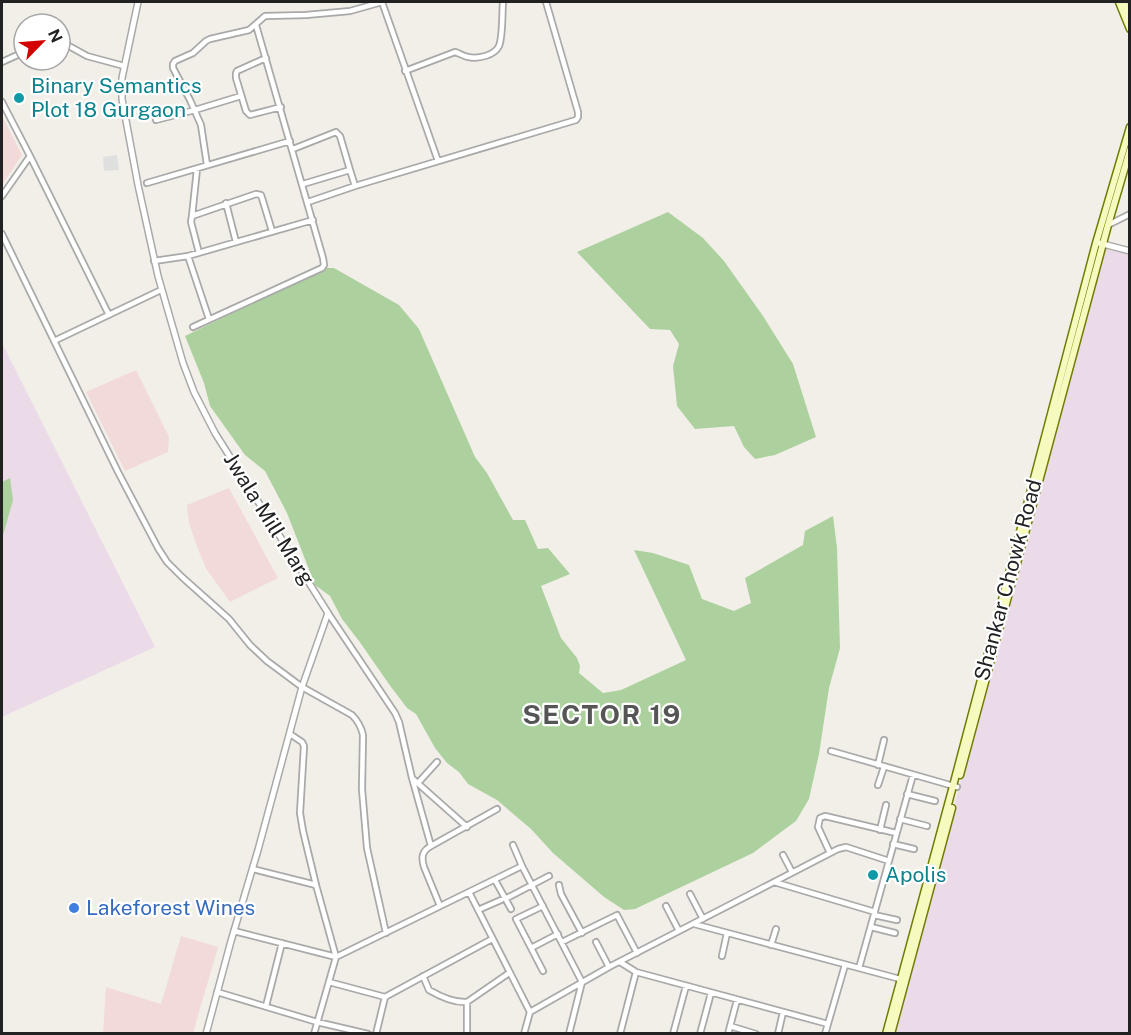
<svg xmlns="http://www.w3.org/2000/svg" width="1131" height="1035" viewBox="0 0 1131 1035" font-family="'Public Sans',sans-serif">
<rect width="100%" height="100%" fill="#f2efe9"/>
<path fill="#e0dfdf" d="M117,155L119,170L104,171L103,157Z"/>
<path fill="#f2dad9" d="M2,116L22,155L2,185Z
M136,370L169,437L168,452L125,471L86,392Z
M229,488L278,578L230,602L207,570L199,552L189,523L187,505Z
M181,936L218,947L193,1033H103L106,987L161,1004Z"/>
<path fill="#ebdbe8" d="M1102,245L1130,253L1129,1033L894,1034Z
M2,343L155,647L2,717Z"/>
<path fill="#add19e" d="M668,212L703,238L724,261L763,316L793,364L816,437L775,455L755,459L744,447L734,426L695,429L677,406L673,366L679,344L670,330L650,329L577,252Z
M325,268H334L399,305L419,329L475,457L487,473L513,520H525L538,549L548,548L570,574L541,586L561,638L577,658L580,666L579,673L603,693L621,690L686,660L634,550L653,553L689,565L702,599L734,611L751,603L745,578L803,545L805,531L833,516L837,548L840,648L829,688L819,754L809,799L796,821L753,853L635,909L624,910L604,897L553,853L531,829L497,800L468,784L459,772L447,763L435,748L416,714L407,708L391,687L359,641L342,619L330,596L315,585L287,513L265,471L245,455L210,406L204,383L185,336Z
M10,478L13,500L2,539V482Z"/>
<g fill="none" stroke-linecap="round" stroke-linejoin="round">
<g stroke="#a9a9a9" stroke-width="8">
<path id="minor" d="M382,2L438,161
M60,41L87,56L124,66
M266,58L237,71L236,73V78L246,111L250,115L281,107
M2,62L24,52
M405,71L455,52C459,53 463,56 468,57C478,59 494,56 499,46C503,36 502,13 503,2
M2,102L30,156L109,315
M156,120L195,110L241,96
M293,149L336,132L340,136L350,170L303,184
M207,165L201,125L190,100L173,68V64L175,61L193,53L206,41L210,39L249,30L265,16L306,15L350,11L382,2
M350,170L355,186
M147,183L290,141
M2,196L30,156
M308,202L355,186L576,120L578,117V112L546,2
M226,203L236,242
M192,216L197,169
M1108,225L1130,214
M2,234L118,472L158,548L167,562L182,577L229,619L250,645L267,661L302,687L352,715C358,721 361,726 363,735L362,789L367,848L386,933
M199,253L191,222L192,216L256,194L261,195L262,198L272,231
M188,256L209,319
M154,261L188,256L313,220
M193,327L322,268L324,265L323,258L256,25
M54,341L161,290
M328,613L395,713L399,722L412,778L431,846
M290,734L302,742L304,746L300,813L303,831L316,885L336,957L314,1034
M831,751L957,787
M878,765L884,740
M413,779L467,827
M418,783L437,762
M878,785L884,767
M907,794L935,801
M900,819L927,826
M880,830L886,805
M893,844L914,849
M513,845L522,866L582,982L569,1034
M830,853L818,827L820,818L825,816L896,833
M783,855L792,872
M253,869L316,885
M495,880L511,909
M774,882L875,912
M559,885L561,894L582,933
M469,892L530,1012
M690,894L703,919
M505,899L549,876
M440,906L424,867C421,857 422,851 431,846L497,809
M666,906L679,931
M478,910L501,900
M874,915L897,920
M694,924L900,979
M871,927L895,933
M234,931L336,957L522,866
M562,942L617,915L637,953
M596,942L609,967
M771,945L776,929
M531,948L558,934
M722,956L727,933
M620,962L636,972L828,1024
M859,968L913,775
M543,971L516,919L543,906
M423,976L429,990C441,997 454,1003 467,1002L509,973
M329,982L385,997
M217,992L317,1022L368,1034
M467,1002V1034
M266,1006L282,943
M730,1026L756,1034
M376,1034L385,997L492,939
M524,1034L530,1012L609,967L838,849L846,847L889,861
M620,1034L636,972
M673,1034L686,986
M700,1034L711,993
M728,1034L737,1000
M778,1034L783,1012
M825,1034L845,965"/>
</g>
<g stroke="#a9a9a9" stroke-width="8">
<path id="tertiary" d="M138,2L122,78V99L138,185L158,276L183,363L194,392L215,433L328,613L302,687L258,850L231,941L206,1034
M1099,243L1130,251"/>
</g>
<g stroke="#707d05" stroke-width="9">
<path id="secondary" d="M1119,2L1130,29
M1124,2L1130,17
M960,775L1108,225L1130,150
M886,1034L953,786L1096,243L1130,127
M891,1034L952,808"/>
</g>
<use href="#minor" stroke="#fff" stroke-width="4.5"/>
<use href="#tertiary" stroke="#fff" stroke-width="5"/>
<use href="#secondary" stroke="#f7fabf" stroke-width="6"/>
</g>
<g fill="#0f9aa8" stroke="#fff" stroke-width="2">
<circle cx="19" cy="98" r="6"/>
<circle cx="873" cy="875" r="6"/>
</g>
<circle fill="#3f7fe0" stroke="#fff" stroke-width="2" cx="74" cy="908" r="6"/>
<g text-anchor="middle" stroke-width="4.5" stroke-linejoin="round" paint-order="stroke">
<g font-size="21" fill="#0d838f" stroke="#fff" text-anchor="start">
<text x="31" y="93">Binary Semantics<tspan x="31" dy="24">Plot 18 Gurgaon</tspan></text>
<text x="885" y="882">Apolis</text>
</g>
<g font-size="21" fill="#222" stroke="#fff">
<text transform="translate(269 519) rotate(58)" y="7">Jwala Mill Marg</text>
<text transform="translate(1008 580) rotate(-75)" y="7">Shankar Chowk Road</text>
</g>
<g font-size="21" fill="#366cbe" stroke="#fff" text-anchor="start">
<text x="86" y="915">Lakeforest Wines</text>
</g>
<g font-size="27" font-weight="bold" letter-spacing="1.5" fill="#555" stroke="#fff">
<text x="602" y="724">SECTOR 19</text>
</g>
</g>
<rect width="1131" height="1035" fill="none" stroke="#222222" stroke-width="6"/>
<g transform="translate(42 42) rotate(65)"><circle r="28" fill="#ffffff" stroke="#a7a7a7" stroke-width="1.5"/>
<path d="M0-4.5L10 22L0 15L-10 22Z" fill="#d40000"/>
<text y="-9" font-size="16" font-weight="bold" text-anchor="middle" fill="#222222">N</text>
</g>
</svg>
